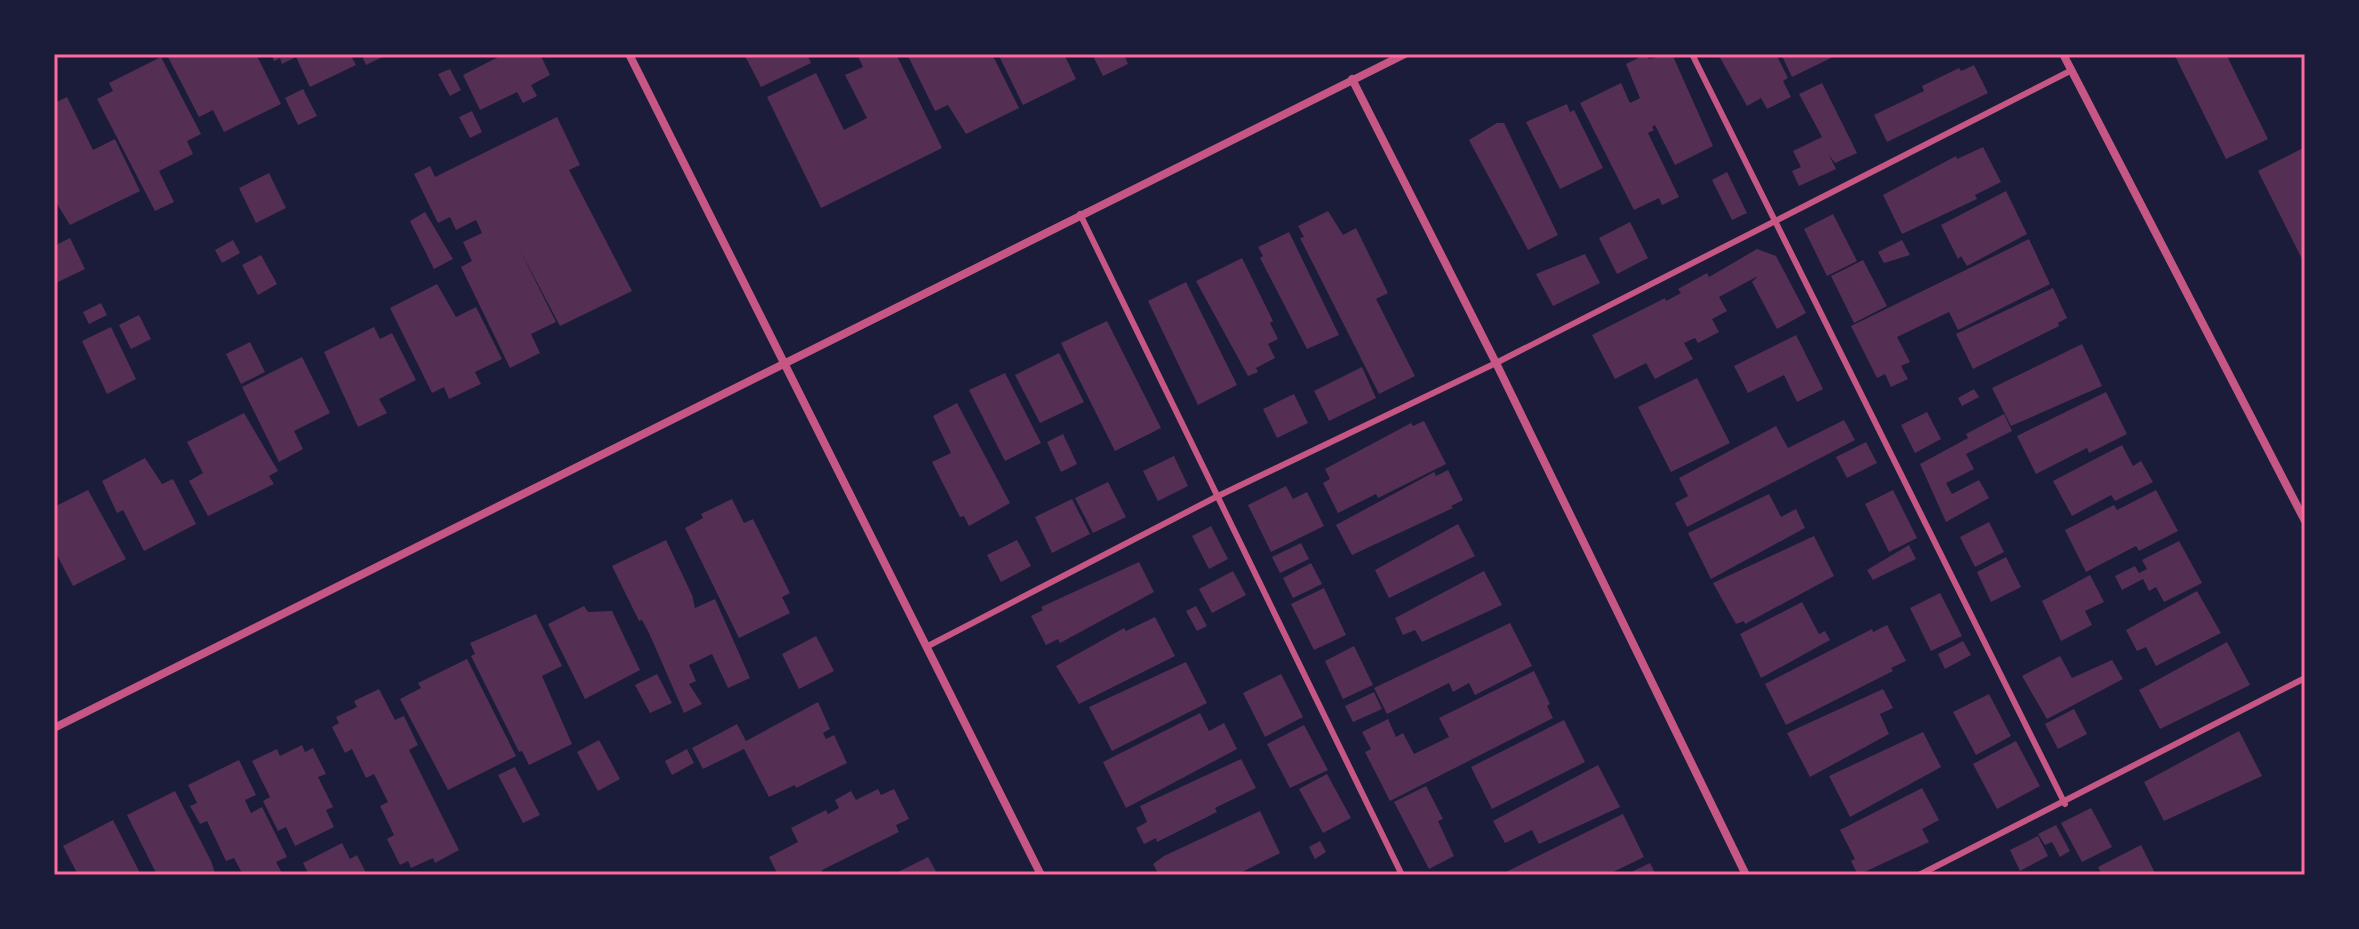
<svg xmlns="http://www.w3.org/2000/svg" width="2359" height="929" viewBox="0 0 2359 929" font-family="Lato,sans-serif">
<rect width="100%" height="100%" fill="#1b1b3a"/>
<path fill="#542f53" d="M174,54H256L281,104L224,132L213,110L199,117L168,57Z
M271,54H350L356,65L310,87L296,57L282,64L280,58L274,61Z
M361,54H389L366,65Z
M504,54H540L550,75L531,85L537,96L523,103L517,92L480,110L463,75Z
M744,54H807L811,63L761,87Z
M857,54H896L942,148L821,208L767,97L816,73L844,130L867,118L845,75L863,67Z
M907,54H992L1019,108L966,134L948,105L935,111Z
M998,54H1064L1076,79L1023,105Z
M1092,54H1124L1128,64L1103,76Z
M1646,54L1649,59L1672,54L1713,146L1675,165L1655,125L1652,127L1654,130L1648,133L1679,197L1662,205L1659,198L1634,210L1580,103L1621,83L1630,103L1640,98L1626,64Z
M1718,54H1776L1788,78L1783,81L1791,97L1767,109L1761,98L1747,106Z
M1781,54H1839L1792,77Z
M2174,54H2226L2268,139L2226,159Z
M161,57L201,134L187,141L193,154L159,171L174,202L155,211L97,99L113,91L109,83Z
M1974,65L1988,93L1887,142L1874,115L1924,91L1922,86L1959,68L1961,71Z
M450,69L461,90L450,96L438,74Z
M1822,83L1857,153L1835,163L1829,155L1836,169L1799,186L1792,171L1801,167L1793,151L1822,137L1799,94Z
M303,89L317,116L298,125L285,98Z
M67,97L93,150L115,139L140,191L70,225L54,199V103Z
M1567,104L1570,112L1574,110L1603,168L1560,189L1526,122Z
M472,111L482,132L470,138L459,117Z
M557,117L580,165L569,170L632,291L560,326L520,250L556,322L531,334L540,353L510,368L461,267L472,261L463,242L482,233L476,220L456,230L450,217L438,223L414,174L430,166L435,177Z
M1497,123H1504L1558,235L1528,250L1469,140Z
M1983,147L2001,182L1975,195L1977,199L1902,234L1883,195L1956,156L1957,159Z
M2305,147V265L2258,171Z
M1727,172L1747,213L1732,220L1712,180Z
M269,173L286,208L256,223L239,188Z
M2006,191L2027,234L1967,266L1961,256L1958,259L1941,225Z
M1328,211L1343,235L1356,228L1388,293L1376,299L1415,376L1379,394L1300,238L1304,237L1298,226Z
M425,212L453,259L434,269L410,221Z
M1833,214L1857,261L1827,276L1804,229Z
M1630,222L1648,258L1617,274L1599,238Z
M1289,232L1339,335L1307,349L1260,258L1263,256L1258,247Z
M70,238L85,269L56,283L54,246Z
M2029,239L2050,284L1958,330L1949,312L1897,337L1910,362L1901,366L1908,379L1891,387L1885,374L1877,378L1851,326Z
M233,240L240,253L222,263L215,250Z
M1902,240L1910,255L1884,263L1878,252Z
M1757,249L1776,256L1806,313L1777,329L1752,282L1758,276L1719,297L1727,311L1712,319L1719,332L1698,343L1695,338L1684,343L1693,359L1655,379L1646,363L1615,379L1592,335L1665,298L1666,301L1681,293L1678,289L1707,273L1709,277Z
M1585,254L1600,283L1553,306L1536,274Z
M261,255L277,284L258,295L242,265Z
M1242,258L1273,321L1270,323L1278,339L1268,344L1275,358L1256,368L1258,372L1248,376L1196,281Z
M1863,260L1887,306L1854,323L1831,276Z
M1186,282L1237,385L1198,405L1148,301Z
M437,284L456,317L476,307L502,359L475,372L481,384L449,399L444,387L432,393L390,308Z
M2053,288L2067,318L2058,323L2059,326L1973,369L1956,334Z
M101,303L107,315L89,324L83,312Z
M139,315L151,339L131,349L119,325Z
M1107,321L1161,428L1115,451L1061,343Z
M111,327L136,379L107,394L82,341Z
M374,327L380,339L392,333L416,380L379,399L387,413L358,427L324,352Z
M1796,335L1823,389L1797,402L1784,375L1748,393L1734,366Z
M250,342L265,372L241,384L226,354Z
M2082,344L2102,386L2011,426L1992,388Z
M1059,353L1084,402L1040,423L1015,375Z
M302,357L330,413L294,431L303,449L279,462L242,387Z
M1362,367L1376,398L1329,421L1314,391Z
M1005,373L1041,443L1005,461L969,390Z
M1697,378L1730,443L1671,472L1638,407Z
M1974,389L1979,397L1962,406L1958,398Z
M2106,392L2127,434L2089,453L2087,448L2036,474L2017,436Z
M1294,394L1308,423L1277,438L1263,409Z
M957,403L1010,503L969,526L964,516L960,517L932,462L951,453L933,416Z
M1927,412L1941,439L1915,453L1901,425Z
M244,413L278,471L269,476L274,484L208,516L189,481L203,473L187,442Z
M2004,414L2012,431L1966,454L1974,469L1946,483L1952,494L1979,480L1989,498L1946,522L1920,464L1968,438L1966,434Z
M1844,420L1855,440L1687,527L1675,503L1688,496L1679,478L1776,426L1788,448Z
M1424,421L1446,464L1378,498L1376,494L1338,513L1323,483L1330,479L1325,469L1411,423L1413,426Z
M1063,434L1077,464L1061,472L1047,442Z
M1866,442L1877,463L1847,478L1836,457Z
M2122,445L2133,466L2141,461L2153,482L2115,501L2111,495L2072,516L2053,481Z
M1174,456L1188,486L1158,501L1143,471Z
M145,458L162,484L173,479L196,524L144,551L123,510L117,513L102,481Z
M1448,470L1463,500L1451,506L1453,508L1352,555L1336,525L1434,472L1436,476Z
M1108,482L1126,517L1093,533L1075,498Z
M1286,486L1293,499L1307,492L1324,526L1271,552L1248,505Z
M88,490L126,559L73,586L54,549V507Z
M1893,490L1917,538L1889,552L1865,504Z
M2156,490L2178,531L2139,551L2136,546L2086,572L2065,530L2114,505L2117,510Z
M1769,494L1781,517L1796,509L1805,528L1711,579L1688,533Z
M732,499L744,523L753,519L790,593L782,597L790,613L739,638L685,528L703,518L701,514Z
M1072,499L1090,534L1052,553L1035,517Z
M1989,522L2004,552L1975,567L1960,537Z
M1458,524L1475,556L1389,598L1375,570Z
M1211,526L1228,559L1209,569L1192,536Z
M1814,536L1834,576L1745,624L1744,621L1736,624L1713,583Z
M666,540L692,595L695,608L715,599L750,678L728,688L712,654L689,665L696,681L689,684L702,704L684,713L649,633L642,620L639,621L612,566Z
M1017,540L1031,566L1001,582L987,555Z
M2179,541L2202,583L2164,602L2156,587L2149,591L2143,579L2122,590L2115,576L2135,566L2139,573L2147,569L2142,560Z
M1301,543L1309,559L1280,573L1272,557Z
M1909,545L1916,559L1873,580L1867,570Z
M2006,557L2021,587L1991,602L1977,572Z
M1139,562L1154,592L1060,643L1058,639L1046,645L1031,616L1043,610L1041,607Z
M1311,563L1322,584L1293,598L1283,578Z
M1233,571L1246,595L1212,613L1199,589Z
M1484,571L1502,605L1422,642L1415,630L1403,635L1395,618Z
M2090,575L2104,602L2085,611L2092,625L2061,641L2042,601Z
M1324,588L1346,635L1314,650L1291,604Z
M2197,591L2221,633L2156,666L2146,647L2137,651L2126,630Z
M1940,593L1962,636L1931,651L1910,608Z
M1802,602L1819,634L1825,631L1830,640L1761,678L1740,634Z
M584,606L588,612L612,611L640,670L585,699L548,624Z
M1196,606L1207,626L1197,631L1186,611Z
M536,614L562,666L542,676L572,744L529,765L522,751L519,752L471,656L475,654L470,643Z
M1155,617L1175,656L1079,704L1056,666L1124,628L1126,631Z
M1510,623L1532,666L1475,695L1469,683L1453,692L1449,683L1387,714L1374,688Z
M1887,625L1906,661L1891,668L1893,671L1786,725L1765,684L1872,629L1873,632Z
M816,636L834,671L799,689L782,654Z
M1963,641L1971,655L1945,669L1938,654Z
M2227,642L2250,685L2160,729L2139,690Z
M1354,646L1373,685L1343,699L1325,661Z
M2060,656L2072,678L2112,660L2123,679L2047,719L2022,676Z
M467,659L516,756L448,790L400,699L421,688L418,683Z
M1186,662L1207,703L1112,751L1089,707Z
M1534,671L1550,704L1547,706L1553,718L1390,801L1365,752L1371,749L1362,732L1388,719L1396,737L1403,733L1414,754L1449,737L1439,718Z
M657,674L672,703L650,713L635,685Z
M1281,674L1303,717L1265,737L1243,693Z
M379,689L395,720L404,716L418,745L409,750L459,850L435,863L433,858L411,868L408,861L400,865L387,839L394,835L380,806L388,802L374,774L366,778L352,749L345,753L332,727L339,723L336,717L357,707L354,701Z
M1883,689L1893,708L1880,714L1889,734L1810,777L1787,733Z
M1374,692L1382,709L1353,722L1345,706Z
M1989,694L2011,736L1976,755L1953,712Z
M818,702L830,729L823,733L826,739L834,735L847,763L796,788L795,785L769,797L744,749L703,769L692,748L737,724L746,741Z
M2074,709L2087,734L2058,749L2045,724Z
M1200,713L1209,731L1224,723L1237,749L1126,808L1103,762Z
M1564,720L1585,762L1492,809L1471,767Z
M1304,725L1328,770L1290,788L1267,744Z
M2239,731L2262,776L2164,821L2144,782Z
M1923,732L1941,767L1850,817L1829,776Z
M599,740L620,779L598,791L577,752Z
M2016,741L2040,786L1997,809L1973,764Z
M302,745L305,752L313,748L326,774L318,777L333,807L326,810L334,827L295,846L286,827L278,831L263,801L270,797L252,761L277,749L280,756Z
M687,749L694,763L672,775L665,761Z
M1241,759L1256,788L1215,808L1217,812L1157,842L1156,838L1144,844L1136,828L1147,822L1140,806Z
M239,760L256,795L245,800L251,813L262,807L287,857L276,862L283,875H243L234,858L226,861L207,821L200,824L190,806L197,803L188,785Z
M1598,765L1620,807L1539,844L1532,830L1505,843L1493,821Z
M515,767L540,815L523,823L498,775Z
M1327,774L1351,818L1323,833L1299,789Z
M1426,786L1443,819L1438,821L1454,856L1429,869L1394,802Z
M1922,788L1939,820L1922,829L1929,842L1858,875L1851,861L1855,859L1840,830Z
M878,789L881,795L894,789L909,819L896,825L899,832L822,870L821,875H778L769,857L798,842L791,828L826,810L828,814L839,808L835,800L851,791L856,800Z
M175,791L211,861L215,873L210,875H157L127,815Z
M2091,808L2112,847L2082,862L2061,823Z
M1260,811L1280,853L1236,875H1159L1153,864L1164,856Z
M1623,814L1644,857L1607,875L1506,872Z
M113,820L141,875H78L63,846Z
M2056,825L2070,851L2060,857L2052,842L2045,845L2038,834Z
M2038,836L2048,856L2020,871L2010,850Z
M1320,841L1326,852L1315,859L1309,847Z
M342,843L350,859L357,855L367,875H309L303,863Z
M2141,845L2156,875H2102L2098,867Z
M928,857L938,875H892Z
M1650,863L1656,875H1625Z"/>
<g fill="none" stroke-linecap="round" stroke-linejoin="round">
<path stroke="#c65784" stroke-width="6" d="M1692,54L2065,804
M1080,214L1402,875
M928,646L1216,497L1496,363L2072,70
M1919,875L2305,678"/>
<path stroke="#c65784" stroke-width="8" d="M629,54L1041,875
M2063,54L2305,521
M1352,79L1496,363L1746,875
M54,728L1405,54"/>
</g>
<rect width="2359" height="929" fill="none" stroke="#1b1b3a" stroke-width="112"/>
<rect x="56" y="56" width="2247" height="817" fill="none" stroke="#ff6b9d" stroke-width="3"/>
</svg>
